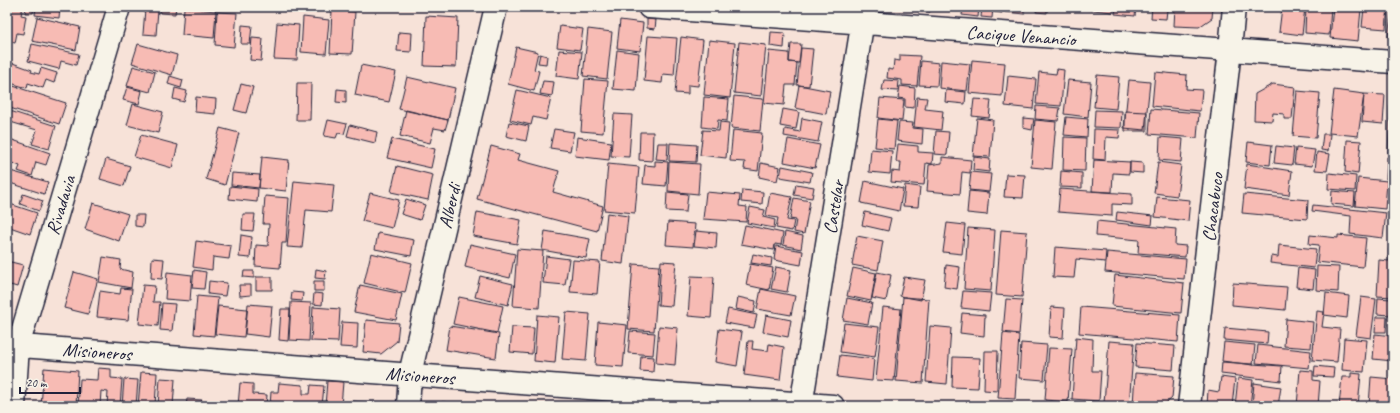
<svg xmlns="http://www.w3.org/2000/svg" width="1400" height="413" viewBox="0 0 1400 413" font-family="Caveat,sans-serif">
<rect width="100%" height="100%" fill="#f7e2d8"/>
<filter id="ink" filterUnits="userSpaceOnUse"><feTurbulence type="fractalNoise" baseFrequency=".025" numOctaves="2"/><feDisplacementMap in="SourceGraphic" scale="8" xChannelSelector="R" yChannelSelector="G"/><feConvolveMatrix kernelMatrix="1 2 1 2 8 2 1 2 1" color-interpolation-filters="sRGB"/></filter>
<g filter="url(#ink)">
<path fill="#f7bbb4" stroke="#22223b" d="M7,7H23L21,15L26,16L23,34L17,33L15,43L7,41Z
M26,7H34L33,13H25Z
M36,7H60L59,18L35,15Z
M161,7H176L175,14L160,13Z
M908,7H931L930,12L908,9Z
M963,7H979L978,17L962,15Z
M982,7H993L992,18L981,17Z
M995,7H1002V13L994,12Z
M1006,7H1024V14L1005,12Z
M1037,7H1047V13L1036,12Z
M1084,7H1113V12L1083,9Z
M1116,7H1136L1135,16L1115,14Z
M1152,7H1175L1174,11L1167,10L1166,19L1151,18Z
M1175,7H1213L1212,18L1199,27L1174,26Z
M1282,7H1305L1302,35L1279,32Z
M1306,7H1331L1329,35L1305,33Z
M1333,7H1356L1361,9L1358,41L1330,38Z
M1364,7H1388L1386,29L1362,27Z
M1392,7H1393V38L1388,37Z
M184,8L216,11L214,38L182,35Z
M145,9L158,10L156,35L143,34Z
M332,10L355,12L352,54L330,53Z
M217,12L237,13L234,47L215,45Z
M426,16L458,18L456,67L424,66Z
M37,17L80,27L76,50L32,41Z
M303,17L329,20L326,54L301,52Z
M647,19L656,20L655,29L647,28Z
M620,20L643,23L640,51L617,48Z
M277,23L299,25L297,60L274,59Z
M242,25L252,26L250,44H241Z
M560,26L583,29L580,50L557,47Z
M588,29L612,32L607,79L583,76Z
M399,32L412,33L411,52L397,51Z
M771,32L785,33L784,48L770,46Z
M648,36L677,38L674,75L663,74L662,83L644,81Z
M681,37L703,40L698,86L688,85V94L675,93Z
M252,38L263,39L261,61L250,60Z
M709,40L735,43L730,98L704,95Z
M739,42L766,45L761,96L734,93Z
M32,44L79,54L76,65L61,61L59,69L28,61Z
M138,44L177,55L172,75L132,63Z
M791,44H801L799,63L789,62Z
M516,47L538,52L534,70L539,71L534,91L508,84Z
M801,48L813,49L809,86L797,85Z
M559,50L582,52L579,79L556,76Z
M617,50L639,53L636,91L613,89Z
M769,51L789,53V62L797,63L795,85H786L784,105L764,103Z
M540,54L547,56L546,64L538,63Z
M900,55L920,56L917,86L902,85V80L887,78L888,69L893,70L894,60L900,61Z
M972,60L1005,63L1002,96L969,93Z
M7,61L32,70L31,72L39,74L41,68L57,73L54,83L46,80L43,88L28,83L27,88L7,82Z
M921,61L939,63L937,86L919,85Z
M941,61L970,64L967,91L939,88Z
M361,65L396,72L389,102L355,95Z
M133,66L155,72L150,92L127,86Z
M1057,69L1064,70L1061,106L1036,104L1039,72L1056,74Z
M1155,72L1187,75L1186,89L1202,90L1200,111L1152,106Z
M1097,75L1119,77L1116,109L1094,107Z
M170,76L183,80L181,88L168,84Z
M1008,76L1036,79L1033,109L1005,106Z
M407,77L455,88L448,120L399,109Z
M585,79L608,81L603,133L581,131Z
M884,80L899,81L898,91L882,90Z
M1068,80L1091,82L1088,117L1064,114Z
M1129,80L1150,82L1145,130L1124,128Z
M543,81L554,82L552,96L540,94Z
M297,83H311L310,120H296Z
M7,84L66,103L59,124L7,107Z
M241,84L253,87L246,113L234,110Z
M1273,84L1295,87L1292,119H1284V114L1273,113L1272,121L1254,120L1255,94Z
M799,85L830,91L826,114L795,108Z
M900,86L915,88L914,108L905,107V99L898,98Z
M127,87L142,91L139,104L123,100Z
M175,88L187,91L184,102L173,99Z
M337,89L346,90V103L336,102Z
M517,90L551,98L546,120L533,117L531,125L510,120Z
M946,90L966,92L965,104L945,102Z
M1334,90L1364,94L1358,136L1329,133Z
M1297,91L1320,93L1316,138L1293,136Z
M1364,94L1385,95L1383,124L1362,122Z
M734,96L763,99L760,131L731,128Z
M196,97L216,99L215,114L195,112Z
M704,97L729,99L727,121L718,120L717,129L702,127Z
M917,97L927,98L925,109L943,111L941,130L914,127Z
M880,98L904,100L902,121L878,118Z
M974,99L991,100L989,118L972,116Z
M133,104L163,112L158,133L127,125Z
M1036,106L1060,108L1058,121L1035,119Z
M1390,106H1393V155L1388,154Z
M783,109L799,112L796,129L780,126Z
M1151,109L1199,113L1197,138L1149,134Z
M7,110L56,126L49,149L32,144L37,130L7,121Z
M406,110L448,120L445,130L434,128L430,143L400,136Z
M1095,110L1122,111L1121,128L1094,127Z
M1125,111L1147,112V131H1125Z
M614,114L632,115L629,157L611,156Z
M1066,117L1088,119L1087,137L1064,135Z
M802,118L822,122L818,142L784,136L785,129L800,132Z
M977,118L993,120L990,157L973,156Z
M1023,118L1034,119L1032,130L1023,128Z
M878,119L897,121L894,149L875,147Z
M328,120L347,124L344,134L338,133L336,138L324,136Z
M1035,120L1056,122L1052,169L1031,167Z
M509,122L529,126L526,141L506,136Z
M720,122L729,123L726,158L700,155L703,130L719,131Z
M899,122L913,123L912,128L923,129L922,144L897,141Z
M350,125L377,132L375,143L347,136Z
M220,128L239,133L225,185L206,179Z
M554,129L574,132L570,151L550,148Z
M1094,129L1120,130L1119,138L1106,137L1105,160L1093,159Z
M733,130L762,133L758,171L744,169L745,162L730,161Z
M936,131L949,132L947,155L934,154Z
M640,132H653L652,161L639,160Z
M1323,134H1330L1328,151L1321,150Z
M141,135L178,145L172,168L134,157Z
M577,137L611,142L609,160L575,156Z
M1064,137L1086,138L1085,171L1063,170Z
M1160,137L1183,139L1181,162L1159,160Z
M7,138L50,153L46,165L36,162L32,176L18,171L20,166L7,161Z
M392,139L435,149L431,168L387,158Z
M788,139L820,145L815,168L784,162Z
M1347,140L1361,141L1358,174L1345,172Z
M1248,142L1272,145L1270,165L1246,162Z
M658,143H668L667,160L656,159Z
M670,143L697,145L696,162L669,161Z
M898,144L918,146V152L933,153L932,164L926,163L924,185L891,182L892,171L900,172L901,162H896Z
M491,146L520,154L518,160L559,171L553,192L603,206L597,231L477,199Z
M1276,146L1294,148L1292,165L1274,163Z
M1296,148L1315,150L1312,166L1294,164Z
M871,149L892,151L890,174L869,172Z
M1317,152L1330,154L1327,171L1315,170Z
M262,157L289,160L286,191L259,188Z
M942,157L971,160L970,173L962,172L960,194L927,191L929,165L942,163Z
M974,157L990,159L989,172L973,170Z
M1387,157H1393V180L1386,179Z
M106,159L130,166L124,186L100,179Z
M1094,160L1130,162L1129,174L1113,173L1112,192L1092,191Z
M655,161L668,162L666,186L643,184L645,165L655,166Z
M669,162L700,164L698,194L668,191Z
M1130,162L1143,163V173L1130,172Z
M1158,162L1181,165L1177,196L1154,193Z
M761,163L780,167L777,181L759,177Z
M608,164L639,167L635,213L604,210Z
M1247,164L1292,171L1289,195L1244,189Z
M397,166L433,175L428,200L391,192Z
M782,166L812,172L810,182L780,177Z
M7,170L48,182L44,194L7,182Z
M1061,171L1082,173V188L1060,187Z
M971,172L991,174L989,192L969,190Z
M232,173L260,175L259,188L231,185Z
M1329,173L1356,176L1355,191L1328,189Z
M1006,174L1025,175L1023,198L1004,197Z
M1358,178L1387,181L1385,209L1355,206Z
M294,181L334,185L331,212L306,210L302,248L287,247Z
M865,181L903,189L899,211L861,203Z
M796,184L814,187L812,198L794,195Z
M905,185L920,187L918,207L903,206Z
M230,186L258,189L257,202L229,199Z
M1060,189L1132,194V205L1112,204V216L1058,212Z
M742,190L763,192L762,204L741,202Z
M969,191L989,193L987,215L967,213Z
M1332,191L1355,193L1354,206L1331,204Z
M667,192L688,194L686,212L666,211Z
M706,192L740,195L739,206L747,207L746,222L703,219Z
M370,193L399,200L392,228L362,221Z
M770,193L792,197L787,220L794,221L792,231L776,228L778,218L766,216Z
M23,194L43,201L39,211L20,204Z
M1244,194L1308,200L1307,219L1242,213Z
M265,196L289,198L286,243H282L280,268L255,266L256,245L268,246L269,224H263Z
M1157,197L1190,200L1188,221L1155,217Z
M794,198L810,201L804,234L794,232L796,220L790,219Z
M406,199L425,205L420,220L401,214Z
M7,203L37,213L30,234L7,226Z
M93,203L128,214L119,241L85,229Z
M1313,205L1386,213L1383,238L1350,234L1351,216L1312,211Z
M750,207L765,210L763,217L775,220L774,228L747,223Z
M477,212L521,220L517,244L473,236Z
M865,212L891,218L888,231L862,225Z
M1117,212L1153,216L1152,225L1116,220Z
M607,213L628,216L623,264L602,261Z
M243,214H255L253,231L242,230Z
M135,215H144L143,227L135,226Z
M1097,221L1176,229L1175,245L1186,246L1185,257L1138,253L1139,240L1096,236Z
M668,222L695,224L693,247L666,245Z
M947,223L965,225L962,254L943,252Z
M745,225L783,233L781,245L775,244L774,250L741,244Z
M968,228L995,230L991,291L964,289Z
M1001,230L1027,232L1022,297L996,295Z
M545,231L590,239L586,258L542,250Z
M696,231L717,233L716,248L694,246Z
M785,232L803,236L801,249L783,245Z
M378,233L414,240L411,256L375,249Z
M241,235L252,237L250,258L239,257Z
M1310,235L1338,238V235L1366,238L1363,267L1317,262L1319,245L1309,244Z
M857,236L883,241L878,270L852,265Z
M196,241L231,246L229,259L213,257L212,270L193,267Z
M470,244L515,254L510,278L465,267Z
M1279,245L1316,249L1314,268L1270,263L1271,256L1278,257Z
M776,246L803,251L801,265L774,260Z
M1055,247L1106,251L1105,262L1076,259L1074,278L1053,277Z
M517,249L543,251L539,308L513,306Z
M1389,249H1393V297L1377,296L1379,260L1389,261Z
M1107,252L1186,259L1184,279L1105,272Z
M371,253L412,263L405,293L364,283Z
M753,254L772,258L771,266L751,263Z
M546,256L569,259L565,285L543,283Z
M103,257L121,260L120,269L133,272L131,288L99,282Z
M152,258L164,259L162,279L151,278Z
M573,260L600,262L597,294L570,292Z
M7,261L23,265L17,287L7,284Z
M661,261L676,262L672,306L658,305Z
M633,264L659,266L654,331L628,329Z
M750,264L773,268L769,290L746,285Z
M946,265L960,267L957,289L944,287Z
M1317,266L1339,267L1338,292L1316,290Z
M776,267L791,270L787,292L771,289Z
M853,268L876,273L871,301L847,296Z
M1298,268L1315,270L1313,289L1296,287Z
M316,269L326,271L325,279L315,278Z
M194,270L206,272L204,289L192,288Z
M244,271H254V278L243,277Z
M74,272L98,279L88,314L64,308Z
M167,272L192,275L190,301L165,299Z
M877,272L891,275L886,301L872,298Z
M1115,275L1184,283L1181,313L1112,306Z
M480,276L513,284L508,305L475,297Z
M691,276L714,277L711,318L688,316Z
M256,277H272V290H256Z
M904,277L925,280L921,300L900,296Z
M209,281L227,283L225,296L208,294Z
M314,281H324V291H314Z
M1233,283L1287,287L1285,310L1232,305Z
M143,285L155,286L153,302H160L158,326L139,324Z
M239,285H251V295L240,296Z
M360,285L402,294L396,320L354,312Z
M121,288L132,289L128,320L97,317L100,291L120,294Z
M761,289L795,296L791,315L757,309Z
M963,291L991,293L989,311L961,308Z
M292,292L303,293L302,301L291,300Z
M314,293L323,294L322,305L313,304Z
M1326,293L1349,296L1347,318L1324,315Z
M197,296L218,298L214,336L194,334Z
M459,297L503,306L497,333L453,324Z
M738,297L756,301L754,313L736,309Z
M903,297L929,299L923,383L896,381Z
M1361,297L1376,299L1371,338L1356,336Z
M847,298L872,303L868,324L843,320Z
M1378,298L1391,299L1390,315L1377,314Z
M1006,299L1022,300L1019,334L1003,332Z
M291,302L311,303L309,341L289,340Z
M162,303L175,304L172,331L160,330Z
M248,304L272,306L269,337L245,334Z
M218,306L247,309L244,337L215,334Z
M313,307L340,309L338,342L311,341Z
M883,307L901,309L894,381L876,380Z
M1051,307L1065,308L1063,338L1049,337Z
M1081,307L1180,315L1178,342L1079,333Z
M281,309H290L288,341L279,340Z
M728,309L757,315L754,328L725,323Z
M1317,311L1324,312L1322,327L1340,329L1337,362L1312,360Z
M566,312L590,314L586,361L562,359Z
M962,313L985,315L984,336L960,333Z
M537,315L559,317L555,363L534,361Z
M766,315L791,320L788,337L763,332Z
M1376,317H1387L1386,332H1375Z
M1286,319L1313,322L1311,348L1284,346Z
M366,320L399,323L397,341L381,354L363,352Z
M342,322L358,323L357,348L340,347Z
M598,322L627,325L623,367L595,365Z
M844,323L879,327L875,357L840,352Z
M450,326L499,334L496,358L446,350Z
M659,326L678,328L675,365L656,363Z
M930,326L951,328L947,384L926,382Z
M512,327L534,328L532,354L510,352Z
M1225,328L1268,332L1267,344L1224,340Z
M719,329L742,332L737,366L715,362Z
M630,331L655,333L653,355L628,353Z
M1003,333L1019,335L1015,399L998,398Z
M1375,334L1393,336V361L1373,359Z
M1076,337L1093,339L1092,371H1101L1099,401L1072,399Z
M1344,338L1367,340L1364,372L1342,370Z
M748,341H753L752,349L768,351L769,344L784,347L780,380L744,375Z
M1109,341L1134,343L1129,405L1104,403Z
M1224,342L1255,345L1253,365L1222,361Z
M1021,343L1047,345L1044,380L1019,378Z
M1137,343L1175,346L1173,370L1135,367Z
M1258,345L1311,351L1309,368L1256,363Z
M1049,348L1072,349L1068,402L1045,400Z
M985,351H998L997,391L984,390Z
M840,355L874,359L872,381L837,377Z
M641,356L654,357L653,372L640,371Z
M953,357L980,358L978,388L952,387Z
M1222,362L1282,366L1281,381L1221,374Z
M1315,366L1334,368L1333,377L1314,376Z
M44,368L78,371L76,406H41Z
M98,368L111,369V378L122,379L120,406H107L108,392L101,391L100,406H78L80,379L97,380Z
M1300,370L1313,371V380L1320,381L1318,406H1297Z
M141,372L157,373L155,406H138Z
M1135,373L1174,376L1172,398L1163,406L1133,405Z
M1351,373L1361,374L1358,406H1339L1342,377H1351Z
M1221,377L1235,379L1232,406H1207L1208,390L1219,392Z
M1371,377L1393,379V406H1369Z
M160,378L175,379L173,406H158Z
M1238,378L1253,380L1250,406H1235Z
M124,379L138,380L136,406H122Z
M327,381L343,382L341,406H325Z
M240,383L253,384V394L267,395L266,406H238Z
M279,383L303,385V394H310L311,385L324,386L322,406H270L271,392H278Z
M1254,383L1281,387L1278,406H1252Z
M187,399L202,400V406H186Z
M350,401L379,403V406H350Z
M442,402L461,404L460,406H442Z"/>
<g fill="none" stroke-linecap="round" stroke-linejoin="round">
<g stroke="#22223b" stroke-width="25">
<path id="street" d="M649,7L1393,62
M7,345L833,406
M14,406L18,346L119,7
M408,406L410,374L496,7
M801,406L865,7
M1189,406L1230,50L1234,7"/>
</g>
<use href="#street" stroke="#f7f3e8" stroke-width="22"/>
</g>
</g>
<g text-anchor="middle" stroke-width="4" stroke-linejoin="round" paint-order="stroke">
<g font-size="19" fill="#22223b" stroke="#f7f3e8">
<text transform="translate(1021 35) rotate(4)" y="7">Cacique Venancio</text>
<text transform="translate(60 205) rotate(-73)" y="7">Rivadavia</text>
<text transform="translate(449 206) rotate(-77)" y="7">Alberdi</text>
<text transform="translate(833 207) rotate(-81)" y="7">Castelar</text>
<text transform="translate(1212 207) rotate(-83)" y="7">Chacabuco</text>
<text transform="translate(97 351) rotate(4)" y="7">Misioneros</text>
<text transform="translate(420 375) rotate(4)" y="7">Misioneros</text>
</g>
</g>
<rect width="1400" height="413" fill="none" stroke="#f7f3e8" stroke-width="24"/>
<rect x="12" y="12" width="1376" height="389" fill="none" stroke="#22223b" stroke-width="1.5" filter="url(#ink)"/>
<path d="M20 387v6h60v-6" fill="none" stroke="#22223b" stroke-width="2"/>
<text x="26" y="387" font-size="12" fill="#22223b" stroke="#f7f3e8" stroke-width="3" paint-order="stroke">20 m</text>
</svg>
